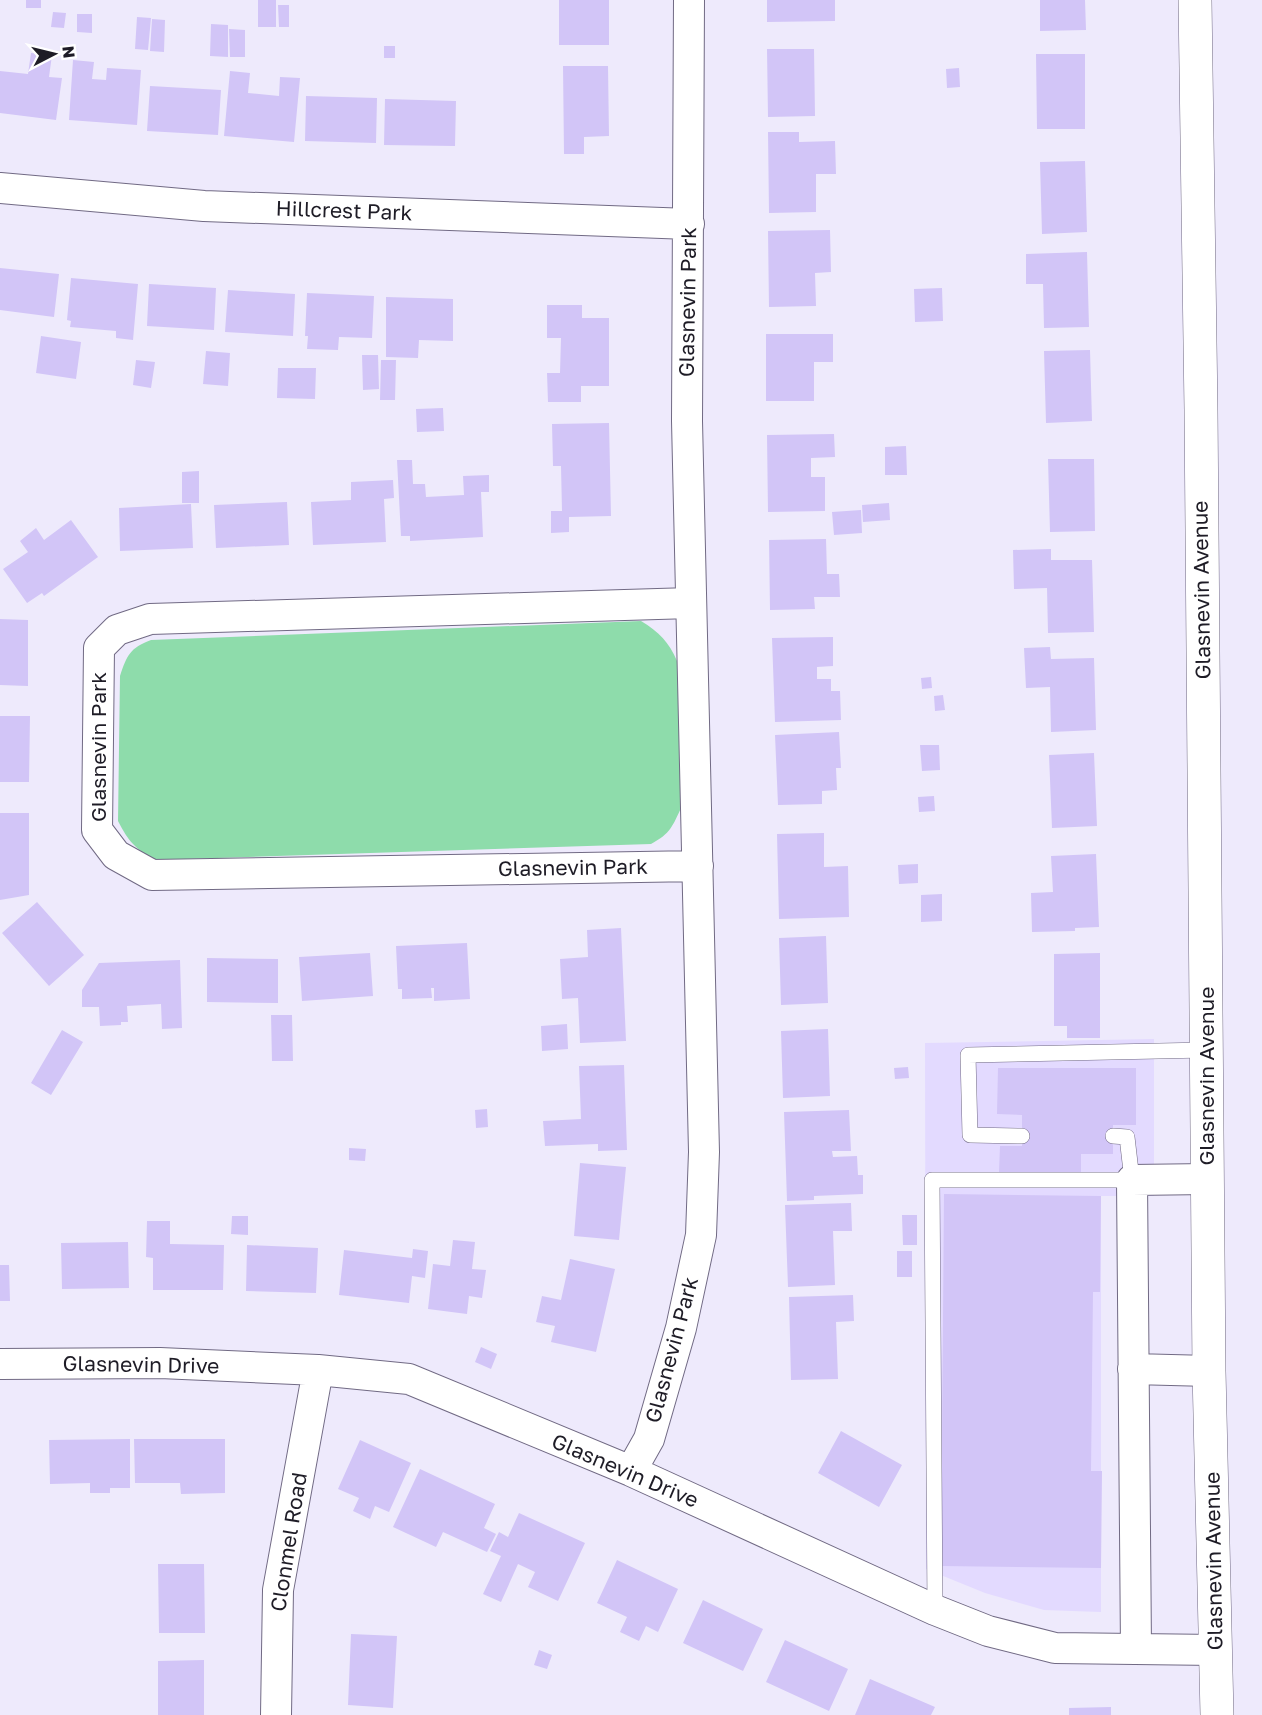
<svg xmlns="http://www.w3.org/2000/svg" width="1262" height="1715" viewBox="0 0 1262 1715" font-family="'Golos Text',sans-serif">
<rect width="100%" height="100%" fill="#eeeafc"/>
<path fill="#e3daff" d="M1154,1039V1196H1101V1612L1044,1610L985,1593L926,1569L925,1043Z"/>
<path fill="#8edcab" d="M641,621C659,632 669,642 677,661L682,806C672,827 671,833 651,844L154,860C134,847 129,842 118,821L120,676C127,655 130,648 151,640Z"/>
<path fill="#d2c5f7" d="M26,0H41V8H26Z
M258,0H276V27H258Z
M559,0H609V45H559Z
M767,0H835V21L767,22Z
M1040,0H1085L1086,30L1040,31Z
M278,5H289V27H279Z
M53,12L66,13L64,28L51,27Z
M77,14H92V33L77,32Z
M137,17L151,18L148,50L135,49Z
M152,19L165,20L164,52L150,51Z
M211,24L228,25V57L210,56Z
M229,29L245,30V57H230Z
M384,46H395V58H384Z
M767,49H814L815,116L768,117Z
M31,53L52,55L49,77L62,78L56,120L0,113V71L28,74Z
M1036,54H1085V129H1037Z
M73,60L94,62L92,79L106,80L107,68L141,70L137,125L69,120Z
M563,66H608L609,136L584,137V154H564Z
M959,68L960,87L947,88L946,69Z
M230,71L250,73L248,93L279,96L280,77L300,78L294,142L224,136Z
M150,86L221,90L218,135L147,131Z
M306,96L377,98L376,143L305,141Z
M385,99L456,101L455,146L384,145Z
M768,132H799V142L835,141L836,174H816V212L769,213Z
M1085,161L1087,232L1042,234L1040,162Z
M830,230L831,272L815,273L816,306L769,307L768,231Z
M1087,252L1089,327L1044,328L1043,284H1026V254Z
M0,268L59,274L54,317L0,310Z
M71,278L138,284L133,340L116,338V331L70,327L71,321L67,320Z
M149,284L216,288L214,330L147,326Z
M942,288L943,321L915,322L914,289Z
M228,290L295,294L293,336L225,332Z
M307,293L374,296L372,338L339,337L338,350L307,349L308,336H305Z
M386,297L453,299V341L419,340L418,358L386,357Z
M547,305H582V318H609V386H581V402H548L547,373H560L561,338H547Z
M766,334H833V362H814V401H766Z
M41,336L81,342L76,379L36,373Z
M1090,350L1092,421L1046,423L1044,351Z
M206,351L230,353L228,386L203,384Z
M362,355H378L379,389L363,390Z
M136,360L155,362L151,388L133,385Z
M381,360H396L395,400H380Z
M278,368H316L315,399L277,398Z
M443,408L444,431L417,432L416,409Z
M609,423L611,516L569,517V532L551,533V511H562L561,466H553L552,424Z
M834,434L835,457L811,458V477H825V511L768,512L767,435Z
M906,446L907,475H885V447Z
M1048,459H1094L1095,531L1050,532Z
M397,460H412L413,484H425L426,497L464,495L463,476L489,475V492H481L483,537L410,541V536H401Z
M199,471V503H182V472Z
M393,480L394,498L384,499L386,542L313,545L311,502L351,500V482Z
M287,502L289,545L216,548L214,505Z
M889,503L890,520L863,522L862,505Z
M191,504L193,548L120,551L119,508Z
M861,510L862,533L834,535L832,512Z
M71,520L98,557L44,596L42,593L27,603L3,569L28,552L20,541L36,528L44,540Z
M826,539L827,574H839L840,597H814L815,609L770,610L769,540Z
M1051,549V560H1092L1094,632L1048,633L1047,588L1014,589L1013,550Z
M0,619L28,620V686L0,685Z
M833,637V666L817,667V679H831V691H840L841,720L775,722L772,638Z
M1050,647L1051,659L1094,658L1096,730L1051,732L1050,687L1026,688L1024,648Z
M931,677L932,688L922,689L921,678Z
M943,695L945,710L935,711L934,696Z
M0,716H30L29,782H0Z
M839,732L841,768H836L837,790L822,791V804L778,805L775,735Z
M920,745H939L940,770L922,771Z
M1094,753L1097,826L1052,828L1049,755Z
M934,796L935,811L919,812L918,797Z
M0,813H29V895L0,900Z
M824,833V867L848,866L849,917L779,919L777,834Z
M1096,854L1099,927L1075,928V931L1032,932L1031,893L1053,892L1051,856Z
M918,864V883L899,884L898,865Z
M942,894V921L921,922V895Z
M37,902L84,955L49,986L2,933Z
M621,928L626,1041L580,1043L578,998L562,999L560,959L588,957L587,930Z
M826,936L828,1003L781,1005L779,938Z
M467,943L470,999L434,1001V988H431L432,998L402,999V989H398L396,946Z
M370,953L373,996L302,1001L299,957Z
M1100,953V1038H1067V1026H1054V954Z
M207,958L278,959V1003L207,1002Z
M180,960L182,1028L162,1029L161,1004L127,1006L128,1022H121V1025L100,1026L99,1007H82V990L99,963Z
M271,1015H292L293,1061H272Z
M567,1024L568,1049L542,1051L541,1026Z
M828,1029L830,1096L783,1098L781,1031Z
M62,1030L83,1042L51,1095L31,1083Z
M624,1065L627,1150L598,1151V1144L545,1146L543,1121L581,1119L579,1066Z
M908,1067L909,1078L895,1079L894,1068Z
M998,1068H1136V1125H1113V1154H1081V1173L999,1172L1000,1146H1022V1115L997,1114Z
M487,1109L488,1127L476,1128L475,1110Z
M849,1110L851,1151H832L833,1157L857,1156L858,1175H863V1194L814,1196V1200L787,1201L784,1112Z
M349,1148L366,1149L365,1161L349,1160Z
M580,1163L626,1167L619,1240L574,1236Z
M944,1194L1101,1196L1100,1292H1093L1091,1471H1102L1101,1568L941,1566Z
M851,1203L852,1231H833L835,1285L788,1287L785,1205Z
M902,1215H917V1245H903Z
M232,1216H248V1235L231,1234Z
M147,1221H170V1244L224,1245L223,1290H153V1258L146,1257Z
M453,1240L475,1242L472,1269L486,1270L482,1298L469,1296L467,1314L428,1309L433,1264L450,1266Z
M128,1242L129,1288L62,1289L61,1243Z
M247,1245L318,1248L316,1293L246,1291Z
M413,1249L428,1251L425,1278L412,1276L409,1303L339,1295L344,1250L412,1258Z
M897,1251H912V1277H897Z
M570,1259L615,1269L596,1352L551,1342L555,1326L536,1322L542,1296L561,1300Z
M0,1265H9L10,1301H0Z
M853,1295L854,1321L836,1322L838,1379L791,1380L789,1297Z
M481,1347L497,1354L491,1369L475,1362Z
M841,1431L902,1465L879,1507L818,1473Z
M130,1439V1488H110V1493H90V1483L50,1484L49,1440Z
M134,1439H225V1493L181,1494L180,1483H135Z
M360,1440L411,1463L389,1512L375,1506L370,1519L353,1511L359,1498L338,1489Z
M420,1469L495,1504L484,1528L496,1534L487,1552L443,1532L436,1547L393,1527Z
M519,1513L585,1543L558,1601L528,1587L535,1572L518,1564L501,1602L483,1594L501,1556L490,1551L499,1532L508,1537Z
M617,1560L678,1589L658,1632L646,1626L639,1641L620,1632L627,1617L597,1603Z
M158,1564H204L205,1633H159Z
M703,1600L763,1629L743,1671L683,1643Z
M351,1634L397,1636L393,1708L348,1705Z
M785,1640L848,1669L829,1711L766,1682Z
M539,1650L552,1655L547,1669L534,1665Z
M204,1660V1715H158V1661Z
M870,1679L935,1707L931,1715H855Z
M1111,1707V1715H1069V1708Z"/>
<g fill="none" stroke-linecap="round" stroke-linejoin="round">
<g stroke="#716a84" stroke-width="16">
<path id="service" d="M1022,1136L970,1135L968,1055L1206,1050
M935,1610L932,1180H1132L1127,1137L1113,1136"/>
</g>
<g stroke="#716a84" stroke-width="32">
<path id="minor" d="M0,188L204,206L689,224
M691,603L150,619L117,630L99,648L97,830L116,855L152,875L698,866
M0,1364L160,1363L318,1370L409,1379L631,1471L935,1610L988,1631L1055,1648L1216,1650
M1133,1369L1209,1371
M631,1471L649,1439L681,1328L701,1235L704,1152L687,421L689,0
M1136,1649L1132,1180L1208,1179
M276,1715L278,1590L318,1370"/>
</g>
<g stroke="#716a84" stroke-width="34">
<path id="secondary" d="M1195,0L1201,410L1209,1371L1217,1715"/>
</g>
<use href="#service" stroke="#fff" stroke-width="15"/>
<use href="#minor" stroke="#fff" stroke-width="30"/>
<use href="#secondary" stroke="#fff" stroke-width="33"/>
</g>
<g text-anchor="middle" stroke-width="4.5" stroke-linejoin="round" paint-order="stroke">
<g font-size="21" fill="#1e1c26" stroke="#fff">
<text transform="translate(344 211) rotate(2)" y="7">Hillcrest Park</text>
<text transform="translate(688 302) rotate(-89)" y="7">Glasnevin Park</text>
<text transform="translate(1202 590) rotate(-91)" y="7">Glasnevin Avenue</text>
<text transform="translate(99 747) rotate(-90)" y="7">Glasnevin Park</text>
<text transform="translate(573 868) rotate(-1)" y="7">Glasnevin Park</text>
<text transform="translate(1207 1076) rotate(-90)" y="7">Glasnevin Avenue</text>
<text transform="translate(672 1350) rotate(-75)" y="7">Glasnevin Park</text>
<text transform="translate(141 1365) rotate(1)" y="7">Glasnevin Drive</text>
<text transform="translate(625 1471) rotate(23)" y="7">Glasnevin Drive</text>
<text transform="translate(289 1542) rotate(-81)" y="7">Clonmel Road</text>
<text transform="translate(1214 1561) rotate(-91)" y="7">Glasnevin Avenue</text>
</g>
</g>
<g transform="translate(54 54) rotate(83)" stroke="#ffffff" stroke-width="4.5" paint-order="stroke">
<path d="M0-4.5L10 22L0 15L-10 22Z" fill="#1e1c26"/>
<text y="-9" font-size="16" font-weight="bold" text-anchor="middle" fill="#1e1c26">N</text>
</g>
</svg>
